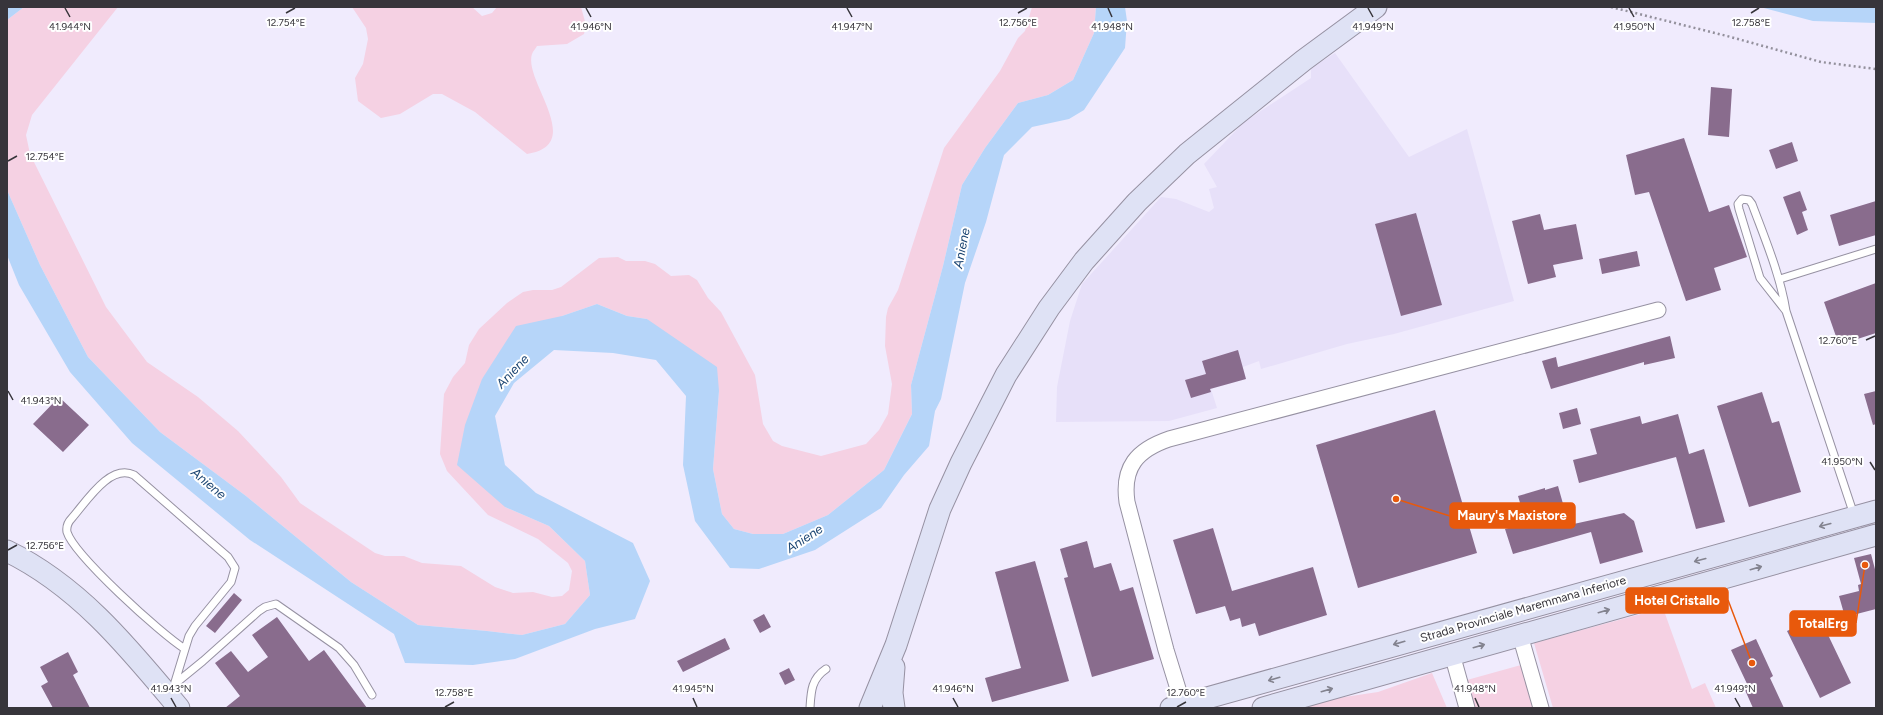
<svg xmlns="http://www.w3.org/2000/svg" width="1883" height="715" viewBox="0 0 1883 715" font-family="Figtree,sans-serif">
<rect width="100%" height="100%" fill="#f0ebfd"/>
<path fill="#e7e0f9" d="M1335,53L1409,157L1467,129L1514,301L1394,334L1347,344L1261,369L1259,361L1243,367L1246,379L1211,389L1217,408L1169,421L1056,422L1057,387L1070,321L1082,284L1161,197L1176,199L1209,212L1214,208L1209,189L1217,187L1204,164L1244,122L1311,78V68Z"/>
<path fill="#f5d1e3" d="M24,7H118L32,115L26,135L30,154L106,307L147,362L198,397L238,431L281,477L300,503L375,553L385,556H404L422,563L461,566L495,587L513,593L533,592L552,597L562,596L569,590L572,571L568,563L538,539L488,515L447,471L440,454L444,394L453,377L465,363L469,345L479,329L507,303L523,292L533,290H552L561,287L599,258L618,257L626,261H645L655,264L671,276L689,275L697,280L708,298L721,312L755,375L763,424L773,441L782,446L821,456L866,444L879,430L888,414L892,384L885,346L886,317L888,308L898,290L944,148L1000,71L1018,38L1025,31L1032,7H1096L1094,33L1073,80L1048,95L1018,103L985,148L962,185L943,266L911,385L912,414L884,470L828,515L783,534H753L734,529L722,514L713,469L719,391L647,319L627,316L597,304L562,316L482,379L505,507L549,526L585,561L590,595L565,624L522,635L487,631L418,625L351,582L246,496L160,432L88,357L40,265L7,190V20Z
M352,7H472L482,16L492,13L497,7H581L586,25L584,34L567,44L537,46C536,48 533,51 532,54C523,81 587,145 527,154L475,112L442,94H433L400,114L381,118L358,101L355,78L363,64L368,39L366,28Z
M1663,608L1692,689L1705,683L1716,708H1553L1534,643Z
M1521,665L1534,708H1475L1467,680Z
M1432,673L1447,708H1303L1338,698L1378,692Z"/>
<path fill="#b6d5f9" d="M7,7H24L7,20Z
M1096,7H1125L1127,21L1125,48L1084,110L1069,119L1032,127L1004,155L986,222L965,283L941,399L935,411L929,446L904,475L881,508L815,550L759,569L730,568L695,521L683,465L686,396L656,360L613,353L554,350L514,383L495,416L505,465L536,493L633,543L650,581L635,619L595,629L515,659L473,665L405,663L394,634L250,540L132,443L70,372L19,285L7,255V190L40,265L88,357L160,432L246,496L351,582L418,625L487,631L522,635L565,624L590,595L585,561L549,526L505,507L457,465L465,425L482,379L516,326L562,316L597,304L627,316L647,319L717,367L719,391L713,469L722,514L734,529L753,534H783L828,515L884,470L912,414L911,385L943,266L962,185L985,148L1018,103L1048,95L1073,80L1094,33Z
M1760,7H1876V23L1813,21Z"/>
<path fill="#896c8d" d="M1711,87L1732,89L1729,137L1708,135Z
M1684,138L1709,212L1729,205L1747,257L1714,268L1721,290L1686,301L1649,192L1635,195L1626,155Z
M1792,142L1798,161L1776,169L1769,150Z
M1800,191L1807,210L1802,212L1808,230L1797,235L1783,197Z
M1876,201V235L1839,246L1830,215Z
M1416,213L1442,305L1401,316L1375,224Z
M1540,214L1544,230L1576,224L1583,259L1553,265L1556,277L1528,284L1512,221Z
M1637,251L1640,266L1602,274L1599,259Z
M1876,283V333L1839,345L1824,302Z
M1670,336L1675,358L1644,365V362L1551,389L1542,361L1556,357L1558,367Z
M1238,350L1246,379L1210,389L1211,392L1191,398L1185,380L1206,374L1202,361Z
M1876,391V424L1873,425L1864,394Z
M1762,392L1772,423L1779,421L1801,492L1749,507L1717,406Z
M59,397L89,425L63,452L33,424Z
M1577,408L1581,424L1563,429L1559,413Z
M1435,410L1477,553L1358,588L1316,445Z
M1678,414L1689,454L1704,449L1725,522L1696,529L1676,457L1579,483L1573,460L1597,454L1590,429L1640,416L1642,424Z
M1558,486L1569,525L1624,513L1634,521L1643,552L1600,564L1591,532L1513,554L1505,529L1526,523L1518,496L1545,488V490Z
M1213,528L1232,591L1313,567L1327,615L1259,636L1255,623L1242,627L1240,618L1230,621L1225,606L1196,614L1173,540Z
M1087,541L1094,568L1111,563L1120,591L1133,587L1154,659L1092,677L1064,578L1068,577L1060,549Z
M1871,554L1876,573V609L1845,617L1839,596L1859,591L1858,585L1861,584L1854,558Z
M1035,561L1069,681L992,702L985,678L1021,668L995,572Z
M234,593L242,600L215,633L206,626Z
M764,614L771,627L760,633L753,620Z
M1819,616L1851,683L1820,698L1787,631Z
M277,617L309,661L324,650L367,708H225L240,696L215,663L231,651L248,672L268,657L252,635Z
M725,638L730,649L683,672L677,661Z
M1756,639L1773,676L1770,678L1784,708H1753L1745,690L1749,688L1731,650Z
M68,652L78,672L73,675L90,708H53L41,686L48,682L40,667Z
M789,668L795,680L785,685L779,673Z"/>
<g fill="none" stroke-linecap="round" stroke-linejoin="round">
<g stroke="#9691a2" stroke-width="9">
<path id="lane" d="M1780,279L1876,249
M1786,311L1760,278L1739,209L1738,204L1742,199L1749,200L1752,204C1765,239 1780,274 1786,311L1854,515
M176,683L203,661L259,611L265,607L276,604L339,648L354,665L372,695
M171,695L189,636L195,626L231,582L235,568L228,557L134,475C110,463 86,502 72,518C68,522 66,526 67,532C74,555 161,634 185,649
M810,708C811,692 811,679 826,669"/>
</g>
<g stroke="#9691a2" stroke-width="17">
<path id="street" d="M1520,635L1541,708
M1452,654L1467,708
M1183,705L1166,650L1127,502C1122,467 1137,450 1169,439L1658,310"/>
</g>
<g stroke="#9691a2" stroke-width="23">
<path id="secondary" d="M7,551C79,586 129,648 179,708
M894,667L892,693L894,708
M870,708L896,645L940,509L961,463L1006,375L1049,308L1084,261L1137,202L1187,154L1304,60L1376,7
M1171,708L1876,511
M1263,708L1876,535"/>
</g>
<path stroke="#93909c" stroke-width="2.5" stroke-dasharray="2 3" stroke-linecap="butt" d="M1611,7L1727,36L1821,62L1876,69"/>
<use href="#lane" stroke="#fff" stroke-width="7"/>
<use href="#street" stroke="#fff" stroke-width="15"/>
<use href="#secondary" stroke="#dfe2f5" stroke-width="21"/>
</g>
<defs><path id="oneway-shaft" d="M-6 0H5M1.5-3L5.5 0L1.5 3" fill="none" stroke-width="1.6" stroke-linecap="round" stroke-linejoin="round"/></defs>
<g stroke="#83838f">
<use href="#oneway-shaft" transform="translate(1825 525) rotate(165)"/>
<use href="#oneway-shaft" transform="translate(1700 560) rotate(165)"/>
<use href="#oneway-shaft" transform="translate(1756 568) rotate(-16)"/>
<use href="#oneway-shaft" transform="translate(1604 611) rotate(-16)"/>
<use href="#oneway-shaft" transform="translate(1399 643) rotate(164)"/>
<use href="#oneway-shaft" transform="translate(1479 646) rotate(-16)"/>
<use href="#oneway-shaft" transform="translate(1274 679) rotate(164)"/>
<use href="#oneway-shaft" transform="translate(1327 690) rotate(-16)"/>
</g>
<path fill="none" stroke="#37353b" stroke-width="1.5" d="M65,8L70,17M586,8L591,17M847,8L852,17M1108,8L1112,17M1368,8L1373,17M1629,8L1634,17M286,13L295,8M1018,13L1027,8M1751,13L1759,8M8,161L17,156M1866,340L1875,336M8,391L13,400M1870,462L1875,470M8,550L17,545M171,698L176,707M693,698L697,707M953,698L958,707M1475,698L1479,707M1735,698L1740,707M445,707L454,702M1177,707L1186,702"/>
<g text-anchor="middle" stroke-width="4" stroke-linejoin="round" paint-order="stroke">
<g font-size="12" fill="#37353b" stroke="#fff">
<text transform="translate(1523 609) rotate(-16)" y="4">Strada Provinciale Maremmana Inferiore</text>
</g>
<g font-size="13" font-style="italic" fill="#1c4673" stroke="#fff">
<text transform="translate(961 248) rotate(-79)" y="5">Aniene</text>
<text transform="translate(512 371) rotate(-47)" y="5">Aniene</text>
<text transform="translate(209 483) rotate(40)" y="5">Aniene</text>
<text transform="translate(804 538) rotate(-33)" y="5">Aniene</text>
</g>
</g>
<g font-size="10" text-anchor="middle" fill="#37353b" stroke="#fff" stroke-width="4" stroke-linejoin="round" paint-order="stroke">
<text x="286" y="26">12.754°E</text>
<text x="1018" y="26">12.756°E</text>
<text x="1751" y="26">12.758°E</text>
<text x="70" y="30">41.944°N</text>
<text x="591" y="30">41.946°N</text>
<text x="852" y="30">41.947°N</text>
<text x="1112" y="30">41.948°N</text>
<text x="1373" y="30">41.949°N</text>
<text x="1634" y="30">41.950°N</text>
<text x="45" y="160">12.754°E</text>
<text x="1838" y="344">12.760°E</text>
<text x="41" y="404">41.943°N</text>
<text x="1842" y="465">41.950°N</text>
<text x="45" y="549">12.756°E</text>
<text x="171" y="692">41.943°N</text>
<text x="693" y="692">41.945°N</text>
<text x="953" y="692">41.946°N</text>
<text x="1475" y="692">41.948°N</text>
<text x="1735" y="692">41.949°N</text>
<text x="454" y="696">12.758°E</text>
<text x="1186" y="696">12.760°E</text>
</g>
<path fill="none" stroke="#e8590c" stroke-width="1.5" d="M1396 499L1450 516M1752 663L1728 600M1865 565L1856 623"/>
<g fill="#e8590c" stroke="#fff" stroke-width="1.5">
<circle cx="1396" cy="499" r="4"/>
<circle cx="1752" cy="663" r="4"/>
<circle cx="1865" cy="565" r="4"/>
</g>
<g fill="#e8590c" stroke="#e8590c" stroke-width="1.5">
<rect x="1450" y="503" width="125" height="25" rx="4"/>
<rect x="1626" y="588" width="102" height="25" rx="4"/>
<rect x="1790" y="611" width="66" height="25" rx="4"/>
</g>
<g font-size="13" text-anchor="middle" font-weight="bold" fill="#fff">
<text x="1512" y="520">Maury's Maxistore</text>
<text x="1677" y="605">Hotel Cristallo</text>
<text x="1823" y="628">TotalErg</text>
</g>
<rect width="1883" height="715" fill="none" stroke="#37353b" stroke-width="16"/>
</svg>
